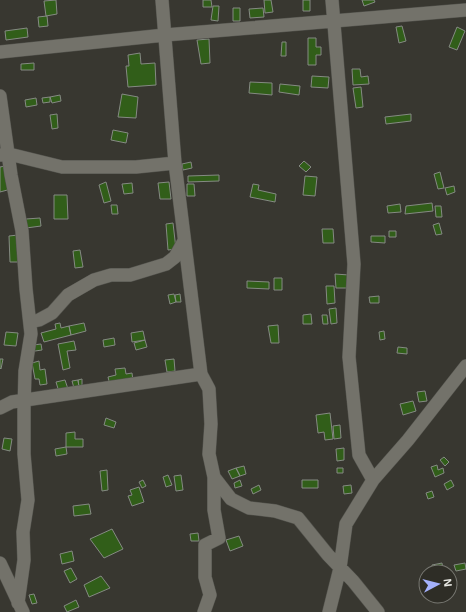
<svg xmlns="http://www.w3.org/2000/svg" width="466" height="612" viewBox="0 0 466 612" font-family="Helvetica,sans-serif">
<rect width="100%" height="100%" fill="#383730"/>
<path fill="#315e19" stroke="#858a83" d="M56,0L57,14L46,16L44,1Z
M203,0H211L212,7H203Z
M264,0H271L273,12L265,13Z
M303,0H310V11H303Z
M362,0H374L375,2L364,6Z
M213,6H219L218,21L211,20Z
M233,8H240V21H233Z
M263,8L264,17L250,18L249,9Z
M47,16L48,26L39,27L38,17Z
M402,26L406,41L399,43L396,27Z
M457,27L465,31L457,50L449,47Z
M27,28L28,37L6,40L5,31Z
M308,38H316V47H321V55H316V65H308Z
M209,39L210,63L201,64L197,40Z
M282,42H286V56H281Z
M140,53L141,64L155,63L156,85L128,87L126,66H129L128,55Z
M34,63V70H21V64Z
M352,69H360L361,77L368,76L369,84L353,85Z
M312,76L329,77L328,88L311,87Z
M250,82L272,83V95L249,93Z
M280,84L300,86L299,95L279,92Z
M361,87L363,107L356,108L353,88Z
M122,94L138,97L136,118L118,117Z
M60,95L61,101L52,103L50,97Z
M50,97V102L43,103L42,98Z
M36,98L37,105L26,107L25,100Z
M57,114L58,128L52,129L50,115Z
M411,114V121L386,124L385,117Z
M113,130L128,133L126,143L111,140Z
M304,161L311,167L306,172L299,166Z
M191,162L192,168L183,170L182,164Z
M5,166L11,189L0,192V167Z
M440,172L444,188L438,189L434,174Z
M219,175V181L188,182V176Z
M305,176L317,177L315,196L303,195Z
M106,182L111,201L104,203L99,185Z
M169,182L171,199H160L158,183Z
M132,183L133,193L124,194L122,184Z
M187,184H194L195,196H187Z
M253,184L259,185L258,190L276,194L275,202L250,197Z
M454,186L455,192L447,195L445,188Z
M54,195H67L68,219H54Z
M432,203L433,211L405,214L406,206Z
M400,204L401,212L388,213L387,206Z
M111,205H117L118,214H112Z
M435,206H441L442,217H436Z
M40,218L41,226L26,228V219Z
M173,223L176,249L168,250L166,224Z
M439,223L442,234L436,235L433,225Z
M322,229H333L334,243H323Z
M389,231H396V237H389Z
M18,235L19,262H10L9,236Z
M371,236H385V243L371,242Z
M80,250L83,267L75,268L73,251Z
M335,274L349,275V288H336Z
M274,278H282V290H274Z
M247,281L269,282V289L247,288Z
M326,286H334L335,303L327,304Z
M174,294L176,302L170,304L168,295Z
M180,294L181,302H176L175,295Z
M379,296V303H370L369,297Z
M336,308L337,323L331,324L329,309Z
M311,314L312,324H303V315Z
M322,315H327L328,324H323Z
M60,323L61,328L69,326L71,335L44,342L41,333L56,329L55,324Z
M84,323L86,331L71,335L69,326Z
M278,325L279,343H271L268,326Z
M143,331L145,340L132,342L131,333Z
M384,331L385,339L380,340L379,332Z
M6,332L18,333L16,346L4,345Z
M114,338L115,345L104,347L103,340Z
M145,340L147,347L136,350L134,343Z
M74,341L76,350L67,351L70,368L63,370L58,344Z
M41,344L42,350L35,351L33,345Z
M398,347L407,348V354L397,353Z
M0,359H3L1,369L0,368Z
M174,359L175,371L167,372L165,360Z
M39,361L40,370L45,369L47,384L40,385L39,379H35L32,363Z
M125,368L126,374L132,373L133,381L110,385L108,377L116,375L115,369Z
M82,379V387H79L78,380Z
M65,380L68,389L59,392L56,382Z
M78,380L79,387L74,388L72,381Z
M425,391L427,401L419,402L417,392Z
M413,401L416,411L403,415L400,404Z
M330,413L333,439L325,440L324,432L318,433L316,415Z
M106,418L116,422L114,428L104,425Z
M340,425L341,438L334,439L333,426Z
M75,432V439H83V447H66V433Z
M4,438L12,439L10,451L2,449Z
M66,447L67,454L56,456L55,449Z
M344,448V460L337,461L336,449Z
M444,457L449,462L445,466L440,460Z
M437,465L438,470L443,468L444,473L435,477L431,467Z
M244,466L246,474L240,476L236,468Z
M236,468L240,476L232,479L228,471Z
M337,468H343V473H337Z
M107,470L108,490L102,491L100,471Z
M168,475L172,485L166,487L163,477Z
M181,475L183,490L176,491L174,476Z
M143,480L146,486L142,488L139,482Z
M240,480L242,486L235,488L234,483Z
M302,480H318V488H302Z
M451,480L454,486L447,490L444,484Z
M259,485L261,490L253,494L251,489Z
M351,485L352,493L344,494L343,486Z
M139,487L144,502L132,506L128,496L132,495L130,490Z
M432,491L434,497L428,499L426,493Z
M89,504L91,514L74,516L73,506Z
M112,529L123,549L104,558L90,539Z
M198,533L199,541H191L190,534Z
M239,536L243,546L230,551L226,540Z
M72,551L74,561L62,564L60,554Z
M442,563L443,571L433,572L432,565Z
M465,563L466,569L456,571L454,565Z
M71,568L77,579L70,583L64,571Z
M101,576L110,588L89,597L84,585Z
M34,594L37,603L32,604L29,595Z
M76,600L79,607L67,612L64,606Z"/>
<g fill="none" stroke-linecap="round" stroke-linejoin="round">
<g stroke="#53534d" stroke-width="14">
<path id="minor" d="M162,0L175,163L201,374L209,389L211,424L209,454L214,477L231,499L249,508L275,511L298,518L328,555L353,581L378,612
M0,52L165,35L466,10
M0,96L11,175L22,231L26,289L31,334L25,371L24,409V454L28,500L23,532L24,560L18,603
M0,155L9,154L62,167H136L175,163
M30,322L39,320L52,313L68,295L94,280L111,275H130L166,264L175,257L184,241
M0,408L12,402L201,374
M373,480L408,440L466,366
M0,563L23,612
M204,612L210,595L205,577V545L219,538L214,510V477
M329,612L340,568L346,524L373,480L359,455L349,357L354,264L332,0"/>
</g>
<use href="#minor" stroke="#73726a" stroke-width="13"/>
</g>
<g transform="translate(438 584) rotate(83)"><circle r="19" fill="#2e2d26" stroke="#787872"/>
<path d="M0-3L7 15L0 10L-7 15Z" fill="#a4b1fc"/>
<text y="-6" font-size="11" font-weight="bold" text-anchor="middle" fill="#e8e8e3">N</text>
</g>
</svg>
